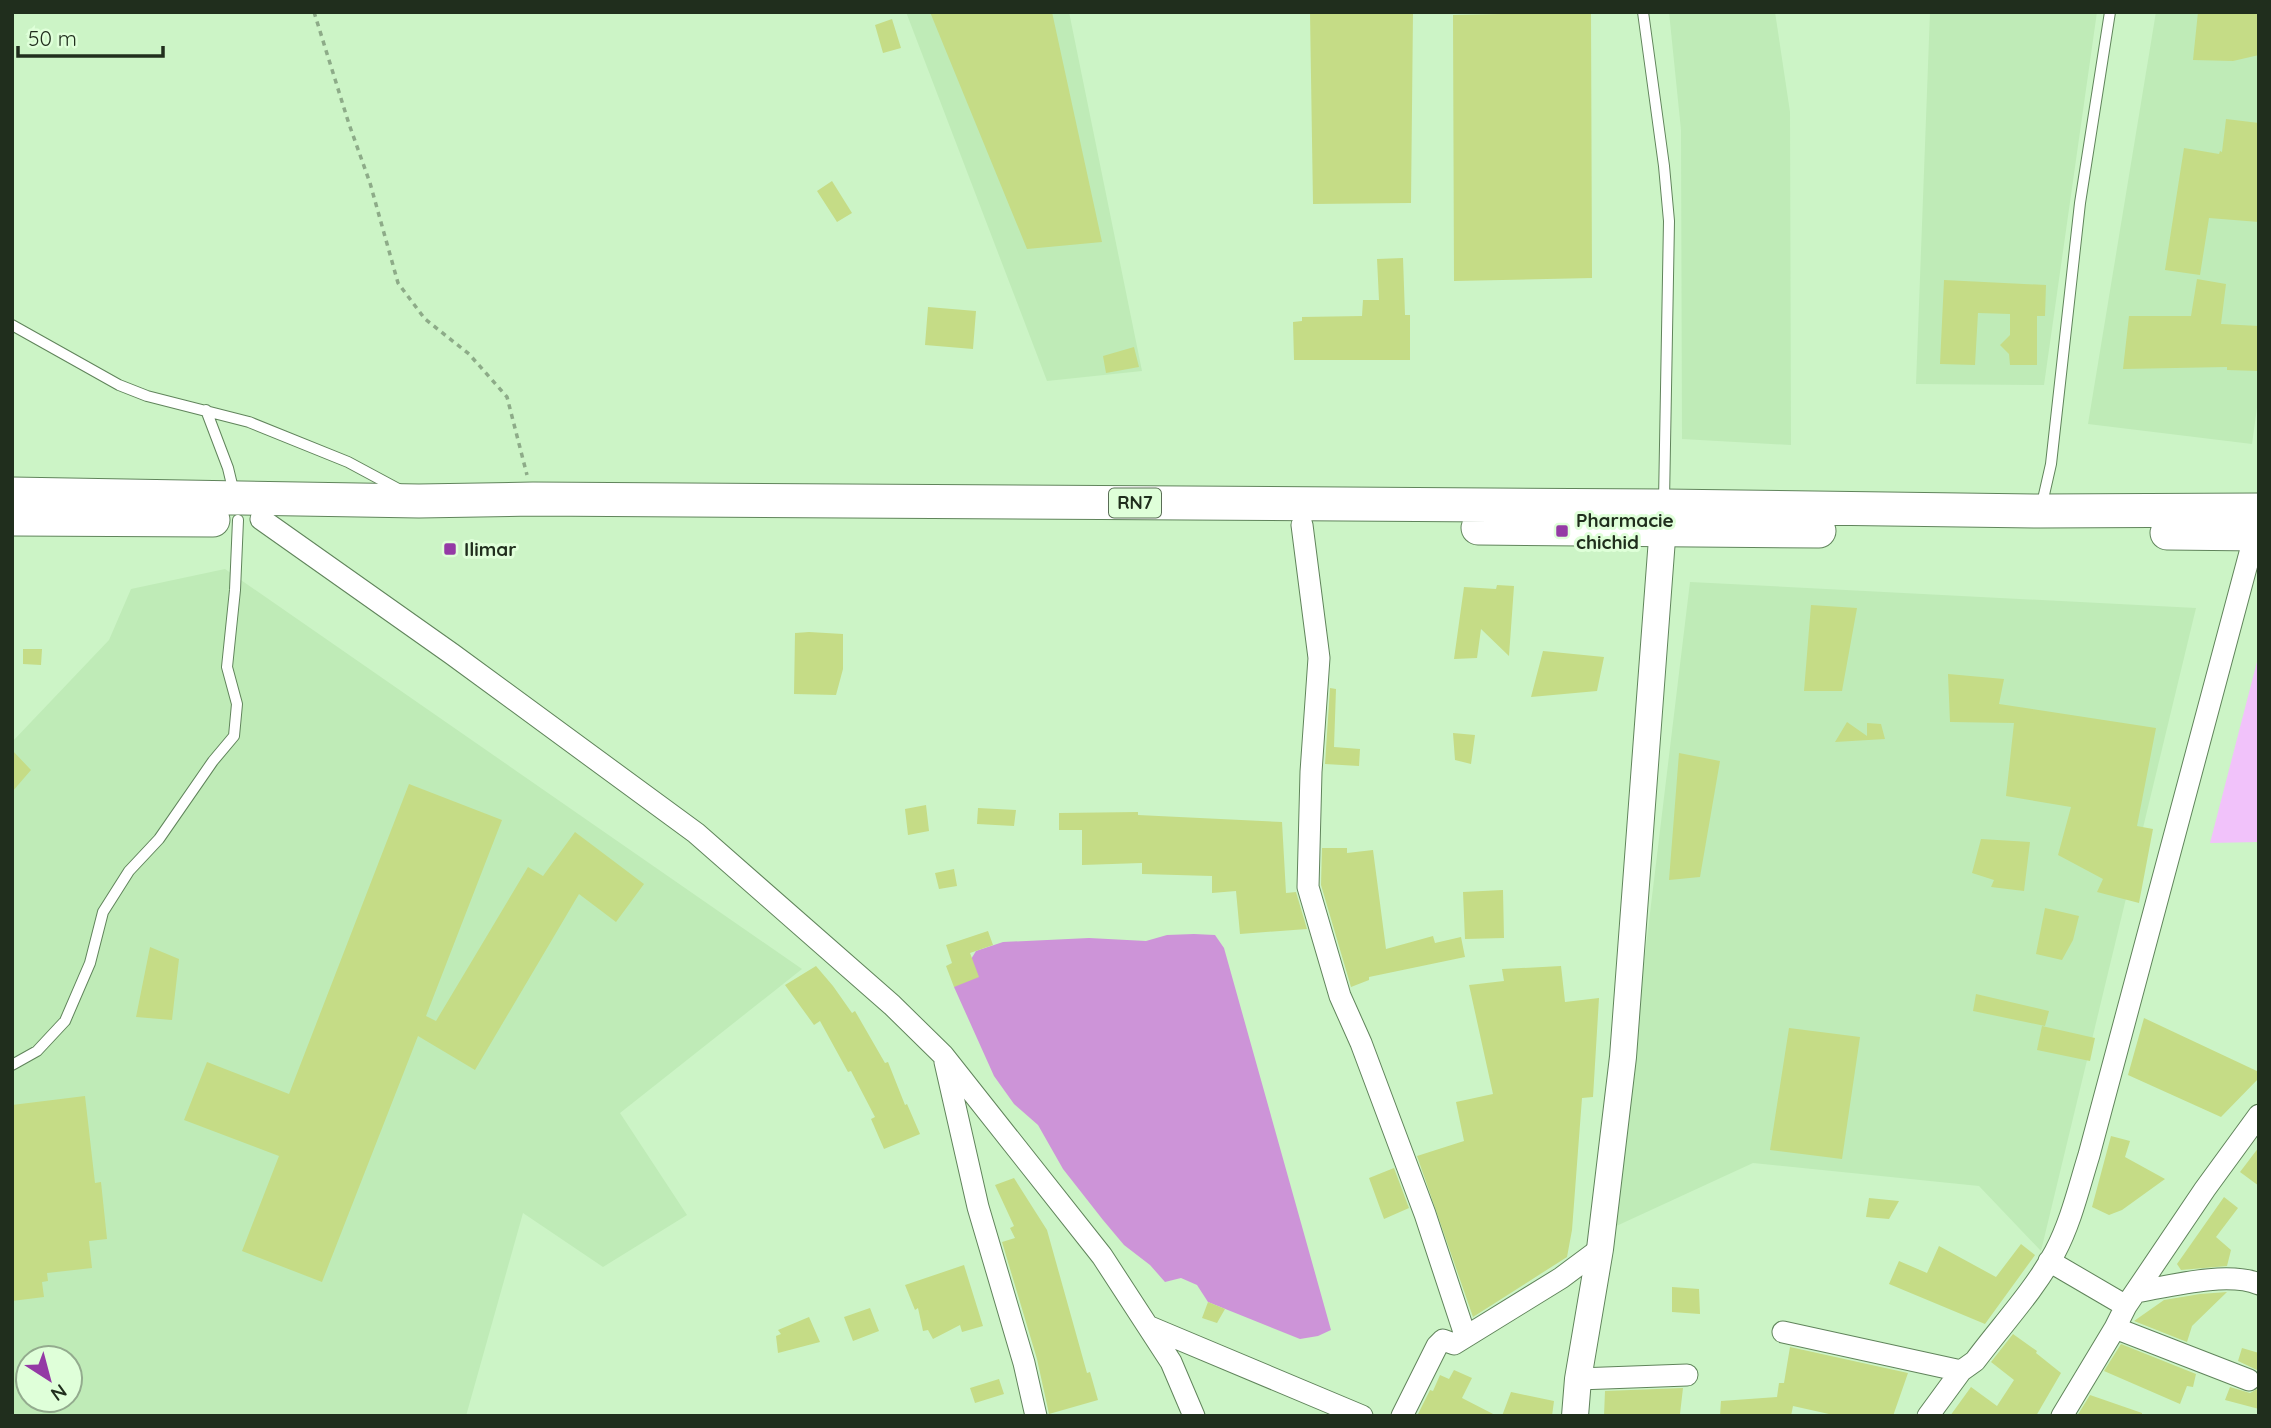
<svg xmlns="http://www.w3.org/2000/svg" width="2271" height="1428" viewBox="0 0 2271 1428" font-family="Quicksand,sans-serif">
<rect width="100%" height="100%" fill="#ccf4c6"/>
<path fill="#bfebb7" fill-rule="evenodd" d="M906,12H1069L1142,371L1047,381Z
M1669,12H1775L1790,112L1791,445L1682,439L1681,130Z
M1930,12H2097L2044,385L1916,384Z
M2156,12H2259V393L2252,444L2088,424Z
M225,569L802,969L620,1113L687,1215L603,1267L523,1213L466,1416H12V742L109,640L131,589ZM28,1358H70V1400H28Z
M1690,582L2196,608L2041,1251L1979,1186L1753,1163L1612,1228Z"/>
<path fill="#f1c2fa" d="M2259,654V842L2210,843Z"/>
<path fill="#cd94d8" d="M1194,934L1215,935L1224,948L1331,1330L1318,1336L1300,1339L1208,1302L1197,1285L1181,1278L1165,1282L1150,1265L1124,1245L1103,1220L1063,1169L1038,1125L1014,1104L994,1076L954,987L976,951L1003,942L1089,938L1146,941L1167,935Z"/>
<path fill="#c5dc86" d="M930,12H1052L1102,242L1027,249Z
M1310,12H1413L1411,203L1313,204Z
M1591,12L1592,278L1454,281L1453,15Z
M2198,12H2259V55L2233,61L2193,60Z
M892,19L901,48L883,53L875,25Z
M2226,119L2259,123V222L2209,218L2200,275L2165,270L2184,148L2219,154L2220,151L2222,152Z
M832,181L852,213L837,222L817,191Z
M1403,258L1405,315H1410V360H1294L1293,322L1302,321V317L1362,316L1363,300H1379L1377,259Z
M2197,279L2226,284L2221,324L2259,326V371L2227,370V367L2123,369L2129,316H2191Z
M1944,280L2046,285L2045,316H2037V365H2010L2009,354L2000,345L2010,335V314L1978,313L1975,365L1940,364Z
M928,307L976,311L973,349L925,345Z
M1134,347L1139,367L1106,373L1103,356Z
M1497,585L1514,586L1509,656L1481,629L1477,658L1454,659L1464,587L1496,589Z
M1811,605L1857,608L1842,691H1804Z
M809,632L843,634V669L836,695L794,694L795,633Z
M23,649H42L41,665L23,664Z
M1543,651L1604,657L1597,691L1531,697Z
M1948,674L2004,679L1999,704L2156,728L2137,826L2153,829L2139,903L2097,892L2103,879L2058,855L2071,807L2006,796L2014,723L1950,722Z
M1330,688L1336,689L1334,747L1360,749L1359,766L1325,764Z
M1847,722L1867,736V723L1881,724L1885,739L1835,742Z
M1453,733L1475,735L1471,764L1455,760Z
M12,750L31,770L12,792Z
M1679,753L1720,761L1700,877L1669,880Z
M409,784L502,820L426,1016L436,1021L528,867L543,876L575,832L644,884L616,922L579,894L475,1070L418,1036L322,1282L242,1251L279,1156L184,1120L207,1062L289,1094Z
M926,805L929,831L908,835L905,809Z
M978,808L1016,810L1014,826L977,824Z
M1138,812V815L1282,822L1286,893L1296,892L1307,929L1240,934L1236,891L1212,893V876L1142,874V863L1082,865V830H1059V813Z
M1981,839L2030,842L2024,891L1991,887L1994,880L1972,873Z
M1322,848H1347V853L1373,850L1386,949L1433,936L1435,943L1461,937L1465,957L1369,977V980L1351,987L1321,885Z
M954,869L957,886L939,889L935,873Z
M1503,890L1504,938L1465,939L1463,892Z
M2045,908L2079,916L2073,940L2062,960L2036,954Z
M988,931L993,945L970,953L979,977L954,987L946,966L952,963L946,945Z
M150,947L179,959L172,1020L136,1017Z
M816,966L833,986L852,1013L855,1011L885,1063L888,1062L905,1105L907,1104L920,1134L884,1149L871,1119L875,1117L851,1071L848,1072L820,1021L814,1025L785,985Z
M1561,966L1565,1002L1599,998L1593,1097L1582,1098L1572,1230L1567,1257L1473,1317L1417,1156L1464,1141L1456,1102L1493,1094L1469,985L1504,981L1502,969Z
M1976,994L2049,1011L2045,1026L1973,1011Z
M2144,1018L2259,1072V1078L2221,1117L2128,1075Z
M2042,1026L2095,1038L2090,1061L2037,1050Z
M1789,1028L1860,1037L1842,1159L1770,1150Z
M85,1096L95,1183L101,1182L107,1239L89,1241L92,1268L47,1273L48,1281L42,1282L44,1297L12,1301V1105Z
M2111,1136L2130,1141L2125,1157L2165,1179L2122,1210L2109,1215L2092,1207Z
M2259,1147V1186L2240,1172Z
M1394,1168L1409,1208L1384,1219L1369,1178Z
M1014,1178L1047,1230L1087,1373L1090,1372L1098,1400L1049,1414L1037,1359L1002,1242L1015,1238L1010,1228L1014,1226L995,1185Z
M2224,1197L2238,1208L2216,1237L2231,1250L2227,1266L2181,1270L2177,1264Z
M1869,1198L1899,1201L1889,1219L1866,1217Z
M2021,1244L2035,1255L1985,1324L1889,1284L1899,1261L1927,1273L1939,1246L1996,1277Z
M964,1265L983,1326L962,1332L960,1325L933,1339L928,1330L923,1331L918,1308L915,1310L905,1285Z
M1672,1287L1699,1289L1700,1314L1672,1312Z
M2227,1292L2192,1326L2187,1342L2134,1321L2164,1300L2200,1294Z
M1208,1302L1225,1309L1217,1323L1202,1318Z
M870,1308L879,1331L853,1341L844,1317Z
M809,1317L820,1342L778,1353L776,1336L781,1334L778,1330Z
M2013,1334L2037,1351L2036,1353L2061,1373L2036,1416H1950L1971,1387L1997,1406L2014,1380L1991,1362Z
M2121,1344L2196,1374L2193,1387L2187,1386L2180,1404L2104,1371Z
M1790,1347L1908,1373L1893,1416H1829V1414L1793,1406L1791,1416H1720L1721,1401L1777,1397L1779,1383H1784Z
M2242,1348L2259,1353V1371L2238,1361Z
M1454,1370L1472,1378L1462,1398L1497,1416H1417L1430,1390L1433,1391L1440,1375L1449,1379Z
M999,1379L1004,1394L975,1403L970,1388Z
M2230,1387L2250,1393L2259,1388V1409L2225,1400Z
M1683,1388L1680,1414L1604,1416L1605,1391Z
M1511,1392L1554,1401L1552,1416H1502Z
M2090,1395L2142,1413V1416H2077Z"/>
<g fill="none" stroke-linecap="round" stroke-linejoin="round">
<g stroke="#60845b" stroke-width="12">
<path id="service" d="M1643,12L1664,166L1669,221L1664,501
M12,325L119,385L147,396L249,422L348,462L402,491
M206,410L228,468L234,493
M2041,508L2051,464L2080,203L2110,12
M12,1065L37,1051L65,1021L90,963L103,912L129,871L159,839L213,761L234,736L237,704L227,667L235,590L238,520"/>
</g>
<g stroke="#60845b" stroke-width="23">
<path id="minor" d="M261,519L452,654L696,833L892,1005L943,1055L1102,1256L1171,1362L1194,1416
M1302,525L1319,658L1311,772L1308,887L1340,996L1361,1043L1425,1214L1465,1335
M945,1062L978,1207L1024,1363L1036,1416
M2049,1261L2126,1306
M2136,1292C2170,1286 2227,1271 2259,1284
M1150,1327L1362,1416
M2115,1328L2249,1380
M1783,1332L1961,1371
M1578,1379L1687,1375
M1402,1416L1437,1346L1443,1340L1454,1344L1561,1278L1600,1249
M1928,1416L1961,1371L1975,1361C2001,1326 2034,1291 2055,1252C2071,1222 2079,1187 2089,1155L2255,534
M2062,1416L2115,1328L2126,1306L2205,1189L2259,1115"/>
</g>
<g stroke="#60845b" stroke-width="28">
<path id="tertiary" d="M1575,1416L1578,1379L1600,1249L1623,1057L1664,512"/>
</g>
<g stroke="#60845b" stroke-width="35">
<path id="trunk" d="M12,494L419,501L533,499L1664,506L2040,511L2259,510
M12,519L213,520
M1478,528L1819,531
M2167,533L2259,534"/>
</g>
<path stroke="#8dab88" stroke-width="3.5" stroke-dasharray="5 5" stroke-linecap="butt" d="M314,12L349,124L370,183L398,283L425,319L469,354L507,397L527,475"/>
<use href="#service" stroke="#fff" stroke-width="10"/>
<use href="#minor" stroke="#fff" stroke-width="21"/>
<use href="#tertiary" stroke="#fff" stroke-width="26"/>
<use href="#trunk" stroke="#fff" stroke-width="33"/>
</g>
<g fill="#943aa5" stroke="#dfffd9" stroke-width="2.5">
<rect x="1555" y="524" width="14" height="14" rx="3.5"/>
<rect x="443" y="542" width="14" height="14" rx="3.5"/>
</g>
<g text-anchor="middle" stroke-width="6" stroke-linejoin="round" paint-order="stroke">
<rect fill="#dfffd9" stroke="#596d55" stroke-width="2" x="1109" y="488.5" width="52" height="29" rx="5"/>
<g font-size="18" font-weight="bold" fill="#202e1d">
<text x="1135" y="509">RN7</text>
</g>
<g font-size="19" font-weight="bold" fill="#202e1d" stroke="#dfffd9" text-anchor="start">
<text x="1576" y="527">Pharmacie<tspan x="1576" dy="22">chichid</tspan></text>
<text x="464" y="556">Ilimar</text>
</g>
</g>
<rect width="2271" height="1428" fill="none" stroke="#202e1d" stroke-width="28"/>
<g transform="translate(49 1379) rotate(144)"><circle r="33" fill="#dfffd9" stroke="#93ab8e" stroke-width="2"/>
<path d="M0-5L12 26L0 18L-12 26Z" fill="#943aa5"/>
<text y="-10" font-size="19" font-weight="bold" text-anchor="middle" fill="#202e1d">N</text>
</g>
<path d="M18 46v10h145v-10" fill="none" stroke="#202e1d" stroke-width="3.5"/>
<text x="28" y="46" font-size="21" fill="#202e1d" stroke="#dfffd9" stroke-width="5" paint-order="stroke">50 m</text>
</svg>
